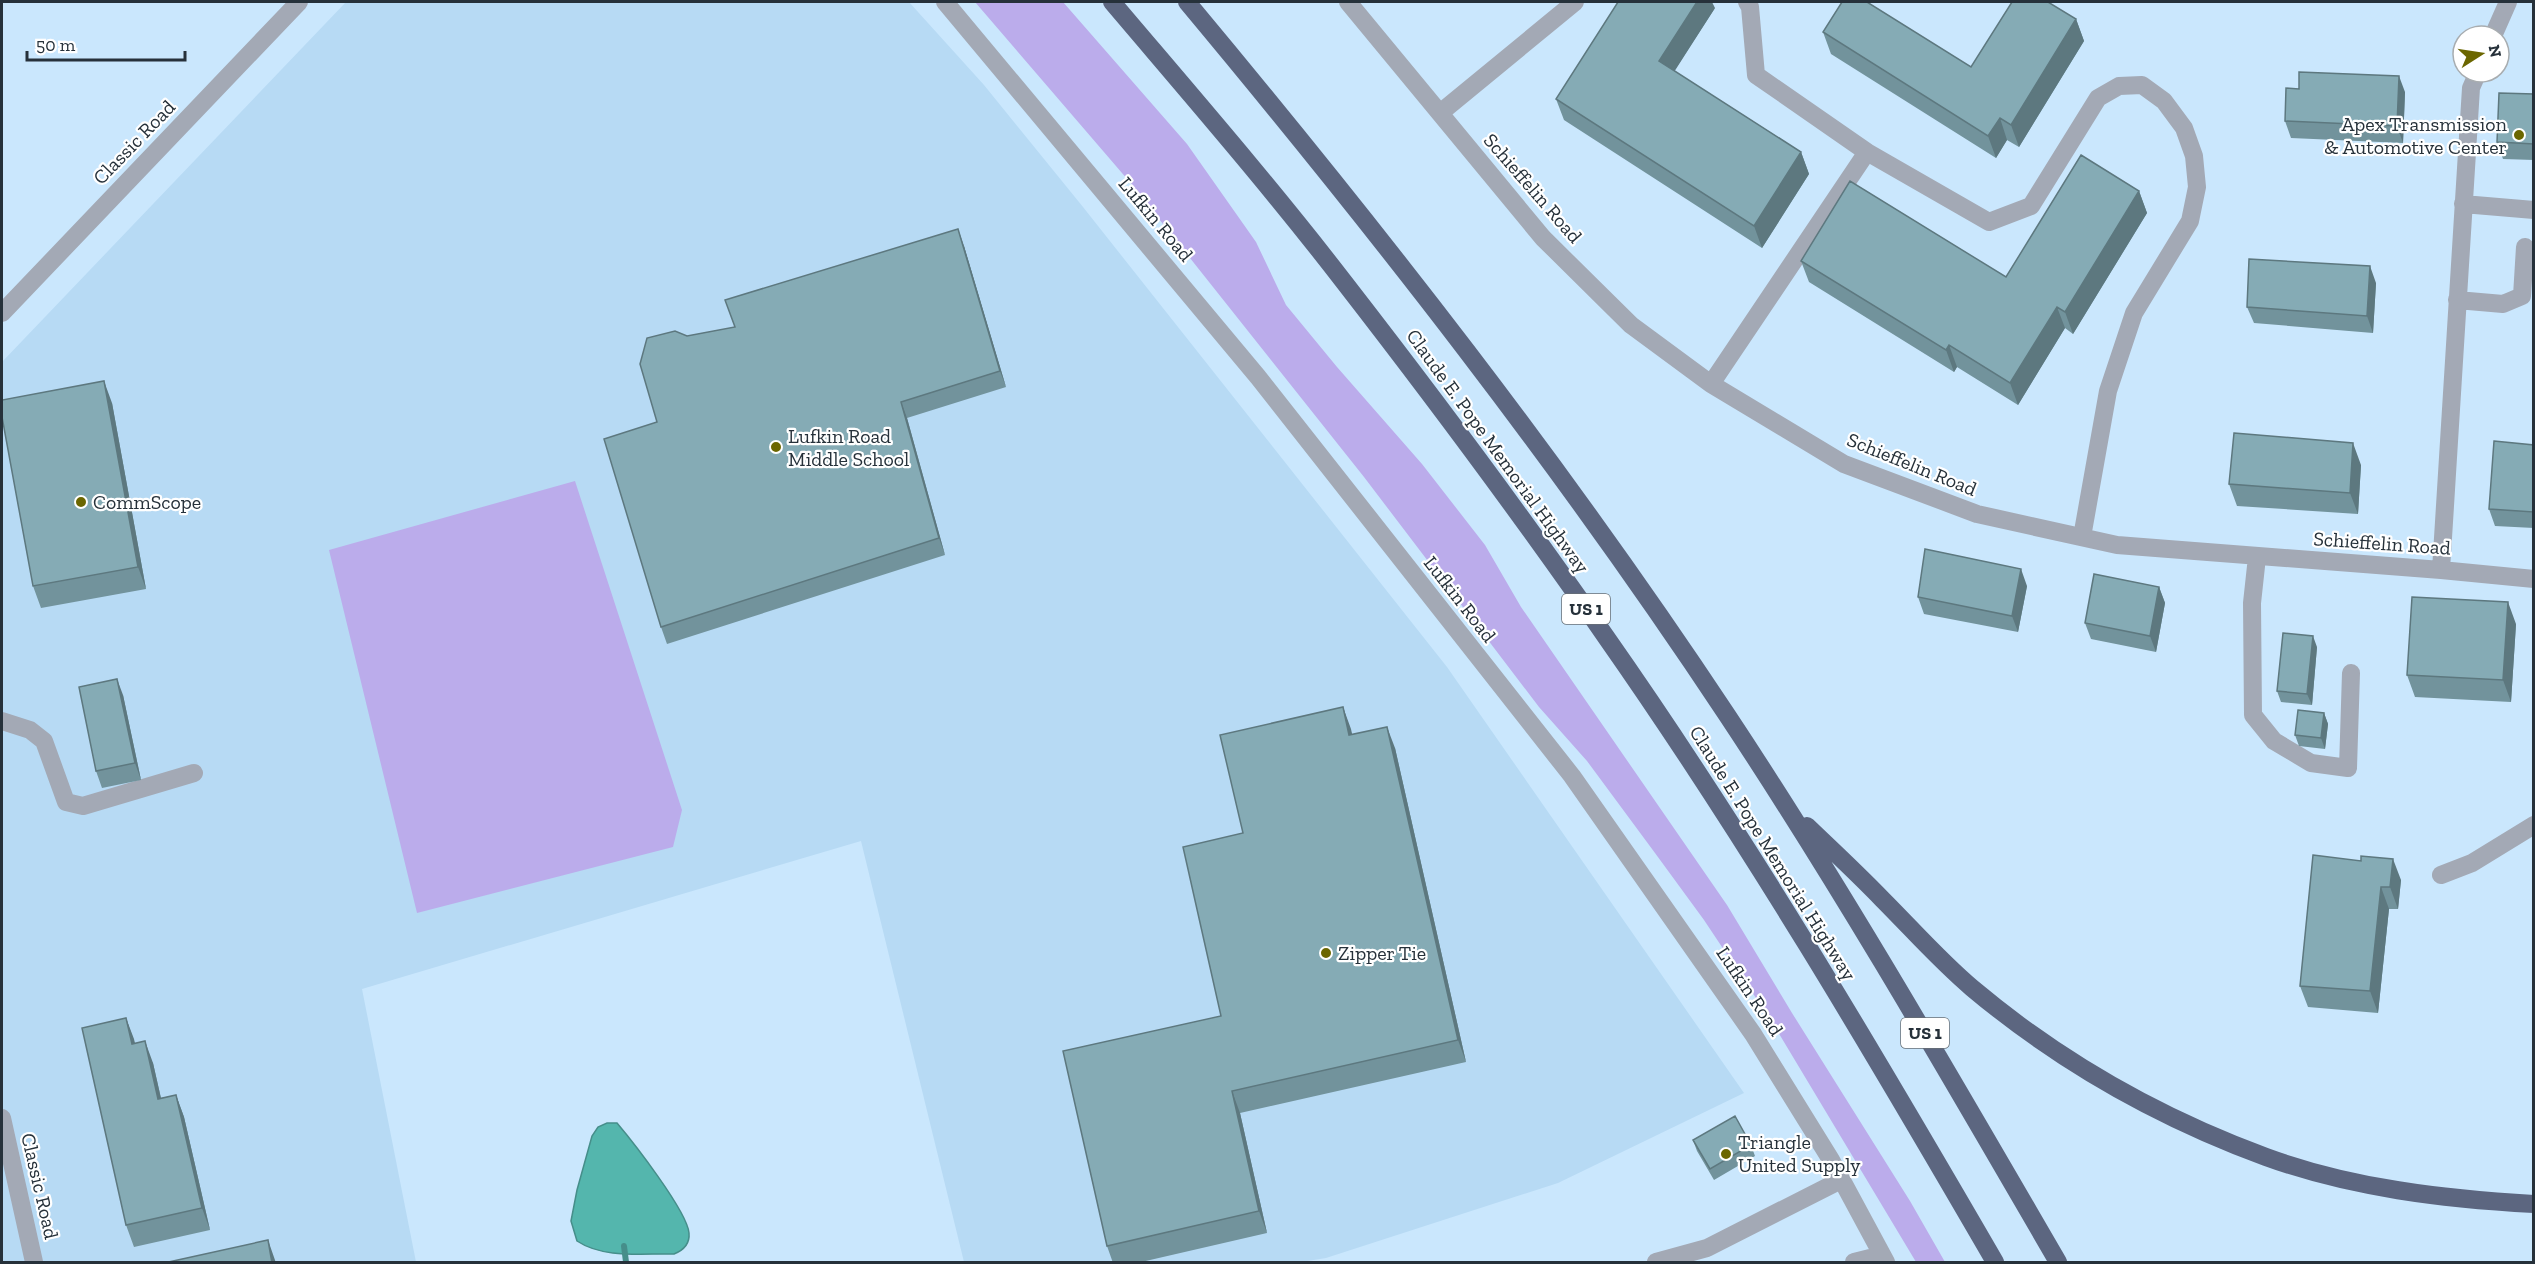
<svg xmlns="http://www.w3.org/2000/svg" width="2535" height="1264" viewBox="0 0 2535 1264" font-family="'Zilla Slab',serif">
<rect width="100%" height="100%" fill="#cae7fd"/>
<path fill="#b7daf4" d="M346,2H909L984,85L1083,207L1447,667L1744,1093L1558,1183L1326,1258L1301,1262H964L861,841L362,989L416,1262H2V362Z"/>
<path fill="#bbaceb" d="M975,2H1063L1187,144L1256,242L1286,305L1337,367L1422,464L1485,545L1521,607L1727,905L1792,1013L1910,1201L1945,1262H1916L1772,1022L1704,920L1655,853L1587,761L1539,707L1364,477L1128,180Z
M575,481L682,810L673,847L417,913L329,550Z"/>
<path fill="#54b6ad" stroke="#468e8a" stroke-width="1.5" d="M607,1123H617C633,1142 687,1211 689,1233C690,1244 684,1250 674,1254C643,1253 604,1259 577,1241L571,1221L577,1190L592,1136L598,1127Z"/>
<g fill="none" stroke-linecap="round" stroke-linejoin="round">
<path stroke="#468e8a" stroke-width="6" d="M624,1246L626,1262"/>
<path stroke="#a3a9b5" stroke-width="18" d="M945,2L1258,377L1572,776L1753,1034L1831,1160L1886,1262
M1348,2L1543,238L1631,325L1711,384L1844,464L1977,514L2117,545L2441,570L2534,579
M1747,2L1750,7L1756,75L1867,152
M2493,36L2508,2
M1440,113L1575,2
M2463,204L2534,210
M2457,300L2503,304L2522,296L2525,247
M2,313L299,2
M1711,384L1867,152L1989,222L2031,206L2098,98L2119,86L2142,85L2164,101L2184,128L2194,156L2197,187L2190,221L2134,313L2108,391L2082,537
M2257,557L2252,603L2253,715L2274,741L2311,763L2348,768L2351,673
M2441,570L2471,88L2478,72
M2,721L30,730L44,741L66,802L83,806L194,773
M2441,875L2472,863L2534,825
M2,1118L34,1262
M1656,1262L1707,1248L1841,1180
M1854,1262L1882,1255"/>
<path stroke="#5c6680" stroke-width="18" d="M1112,2C1190,94 1270,186 1344,282C1434,398 1522,516 1606,637C1747,838 1872,1050 1995,1262
M1187,2C1378,231 1562,466 1727,715C1845,893 1951,1078 2058,1262
M1807,826C1832,850 1858,874 1882,899C1912,929 1940,961 1972,988C2059,1061 2160,1118 2266,1157C2351,1188 2444,1199 2534,1204"/>
</g>
<path fill="#72939c" d="M1715,8L1674,71L1801,152L1809,174L1762,248L1564,120L1556,99Z
M2076,19L2084,41L2019,147L2007,140L1996,158L1831,54L1823,32L1971,67Z
M2405,92L2403,143L2291,138L2285,121Z
M2534,94V160L2503,159L2497,142Z
M2139,191L2147,213L2073,334L2065,328L2018,405L1957,367L1954,372L1809,282L1801,261L2006,277Z
M964,246L1006,387L907,418L945,555L667,644L661,627L657,422L687,336L735,327Z
M2376,283L2373,333L2254,323L2247,307Z
M112,403L146,589L41,608L33,586Z
M2534,445V528L2495,526L2489,509Z
M2361,465L2358,514L2237,506L2229,484Z
M2027,586L2018,632L1924,614L1918,597Z
M2159,587L2165,603L2156,652L2091,639L2085,623Z
M2516,624L2511,702L2415,697L2407,675Z
M2317,647L2312,705L2281,702L2277,691Z
M123,695L141,780L102,788L96,771Z
M1343,707L1352,735L1395,748L1466,1062L1240,1113L1267,1233L1137,1263H1113L1107,1246L1221,1016Z
M2324,713L2328,724L2325,749L2299,746L2295,735Z
M2313,855L2401,880L2398,909H2389L2378,1013L2308,1007L2300,986Z
M126,1018L135,1044L153,1063L161,1098L176,1095L184,1117L210,1230L134,1247L126,1225Z
M1693,1140L1751,1145L1755,1156L1714,1180L1697,1151Z"/>
<path fill="#5d787f" d="M1697,2H1712L1715,8L1667,83L1659,61Z
M2076,19L2084,41L2019,147L2011,125Z
M2399,76L2405,92L2403,143L2397,126Z
M2000,118L2007,140L1996,158L1988,136Z
M1801,152L1809,174L1762,248L1754,226Z
M2139,191L2147,213L2073,334L2065,312Z
M958,229L964,246L1006,387L1000,371Z
M2370,266L2376,283L2373,333L2367,316Z
M2057,307L2065,328L2018,405L2010,383Z
M1949,345L1957,367L1954,372L1946,350Z
M104,381L112,403L146,589L138,567Z
M901,402L907,418L945,555L939,538Z
M2353,443L2361,465L2358,514L2350,493Z
M2021,569L2027,586L2018,632L2012,616Z
M2159,587L2165,603L2156,652L2150,636Z
M2508,602L2516,624L2511,702L2503,680Z
M2313,636L2317,647L2312,705L2307,694Z
M117,679L123,695L141,780L135,763Z
M1343,707L1351,729L1357,757L1349,735Z
M2324,713L2328,724L2325,749L2321,738Z
M1387,727L1395,748L1466,1062L1458,1040Z
M2393,859L2401,880L2398,909L2390,887Z
M2381,887L2389,909L2378,1013L2370,991Z
M126,1018L134,1039L140,1066L132,1044Z
M145,1041L153,1063L166,1121L158,1099Z
M1232,1091L1240,1113L1267,1233L1259,1211Z
M176,1095L184,1117L210,1230L202,1208Z
M268,1240L276,1263H272Z"/>
<path fill="#85abb5" stroke="#5d787f" stroke-width="1.5" d="M1618,2H1697L1659,61L1801,152L1754,226L1556,99Z
M1842,2H1867L1971,67L2012,2H2048L2076,19L2011,125L2000,118L1988,136L1823,32Z
M2299,72L2399,76L2397,126L2285,121L2286,88L2299,89Z
M2499,93L2534,94V144L2497,142Z
M2081,155L2139,191L2065,312L2057,307L2010,383L1949,345L1946,350L1801,261L1850,181L2006,277Z
M958,229L1000,371L901,402L939,538L661,627L604,439L657,422L640,364L647,338L675,331L687,336L735,327L725,300Z
M2249,259L2370,266L2367,316L2247,307Z
M104,381L138,567L33,586L2,417V400Z
M2234,433L2353,443L2350,493L2229,484Z
M2494,441L2534,445V512L2489,509Z
M1925,549L2021,569L2012,616L1918,597Z
M2094,574L2159,587L2150,636L2085,623Z
M2412,597L2508,602L2503,680L2407,675Z
M2283,633L2313,636L2307,694L2277,691Z
M117,679L135,763L96,771L79,687Z
M1343,707L1349,735L1387,727L1458,1040L1232,1091L1259,1211L1107,1246L1063,1051L1221,1016L1183,847L1243,833L1220,735Z
M2298,710L2324,713L2321,738L2295,735Z
M2313,855L2361,861V856L2393,859L2390,887H2381L2370,991L2300,986Z
M126,1018L132,1044L145,1041L158,1099L176,1095L202,1208L126,1225L82,1028Z
M1735,1116L1751,1145L1710,1169L1693,1140Z
M268,1240L272,1263H164Z"/>
<g fill="#6b6600" stroke="#fff" stroke-width="2">
<circle cx="2519" cy="135" r="6"/>
<circle cx="776" cy="447" r="6"/>
<circle cx="81" cy="502" r="6"/>
<circle cx="1326" cy="953" r="6"/>
<circle cx="1726" cy="1154" r="6"/>
</g>
<g text-anchor="middle" stroke-width="4.5" stroke-linejoin="round" paint-order="stroke">
<g fill="#fff" stroke="#676f75" stroke-width="1.5">
<rect x="1562" y="594" width="48" height="30" rx="4.5"/>
<rect x="1901" y="1018" width="48" height="30" rx="4.5"/>
</g>
<g font-size="18" font-weight="bold" fill="#26313a">
<text x="1586" y="615">US 1</text>
<text x="1925" y="1039">US 1</text>
</g>
<g font-size="20" fill="#26313a" stroke="#fff" text-anchor="start">
<text x="2507" y="131" text-anchor="end">Apex Transmission<tspan x="2507" dy="23">&amp; Automotive Center</tspan></text>
<text x="788" y="443">Lufkin Road<tspan x="788" dy="23">Middle School</tspan></text>
<text x="93" y="509">CommScope</text>
<text x="1338" y="960">Zipper Tie</text>
<text x="1738" y="1149">Triangle<tspan x="1738" dy="23">United Supply</tspan></text>
</g>
<g font-size="20" fill="#26313a" stroke="#fff">
<text transform="translate(134 142) rotate(-46)" y="7">Classic Road</text>
<text transform="translate(1533 188) rotate(49)" y="7">Schieffelin Road</text>
<text transform="translate(1156 219) rotate(50)" y="7">Lufkin Road</text>
<text transform="translate(1498 451) rotate(54)" y="7">Claude E. Pope Memorial Highway</text>
<text transform="translate(1912 464) rotate(22)" y="7">Schieffelin Road</text>
<text transform="translate(2382 543) rotate(4)" y="7">Schieffelin Road</text>
<text transform="translate(1460 599) rotate(52)" y="7">Lufkin Road</text>
<text transform="translate(1773 853) rotate(58)" y="7">Claude E. Pope Memorial Highway</text>
<text transform="translate(1750 991) rotate(56)" y="7">Lufkin Road</text>
<text transform="translate(40 1186) rotate(77)" y="7">Classic Road</text>
</g>
</g>
<rect width="2535" height="1264" fill="none" stroke="#26313a" stroke-width="6"/>
<g transform="translate(2481 54) rotate(78)"><circle r="28" fill="#ffffff" stroke="#a8adb0" stroke-width="1.5"/>
<path d="M0-4.5L10 22L0 15L-10 22Z" fill="#6b6600"/>
<text y="-9" font-size="16" font-weight="bold" text-anchor="middle" fill="#26313a">N</text>
</g>
<path d="M27 51v9h158v-9" fill="none" stroke="#26313a" stroke-width="3"/>
<text x="36" y="51" font-size="18" fill="#26313a" stroke="#ffffff" stroke-width="4.5" paint-order="stroke">50 m</text>
</svg>
